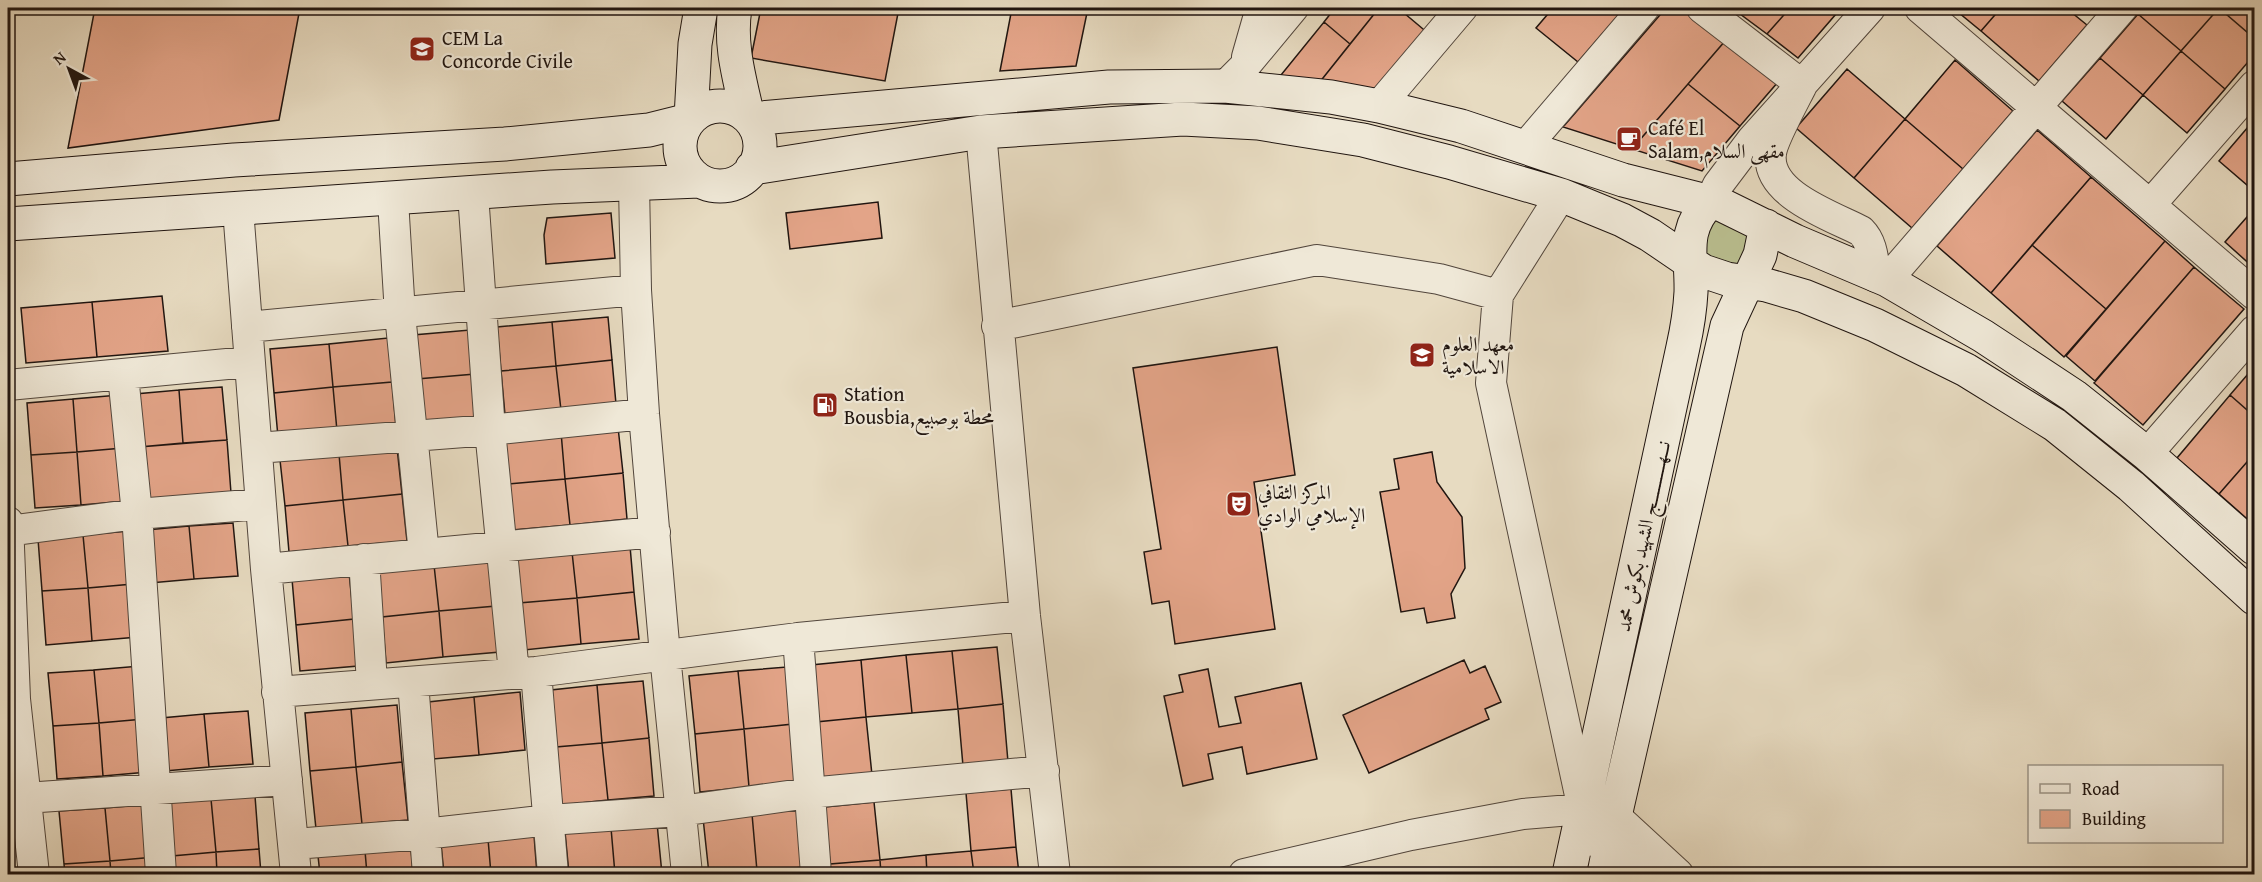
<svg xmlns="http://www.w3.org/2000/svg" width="2262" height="882" viewBox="0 0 2262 882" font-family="'Gentium Book Plus',Amiri,serif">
<rect width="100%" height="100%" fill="#e7dbc1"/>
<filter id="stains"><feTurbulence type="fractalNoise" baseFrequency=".00333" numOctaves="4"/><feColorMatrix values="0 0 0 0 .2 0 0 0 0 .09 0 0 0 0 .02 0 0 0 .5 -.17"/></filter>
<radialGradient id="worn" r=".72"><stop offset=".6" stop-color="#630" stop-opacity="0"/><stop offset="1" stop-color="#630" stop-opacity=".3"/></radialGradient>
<path fill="#babf90" stroke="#6d6a50" stroke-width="1.5" d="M1717,216L1750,230L1742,266L1706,265L1698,233Z"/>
<path fill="#e3a488" stroke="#201510" stroke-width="1.5" d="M95,8H300L279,120L68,148Z
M761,8H899L885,81L751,58Z
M1012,8H1088L1076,66L1000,71Z
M1335,8H1379L1350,44L1324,22Z
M1379,8H1398L1429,34L1377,96L1319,83Z
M1553,8H1625L1578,62L1536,28Z
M1666,8H1682L1725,41L1632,149L1563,127Z
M1732,8H1790L1767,34Z
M1790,8H1828L1836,14L1798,58L1767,34Z
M1953,8H2001L1981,31Z
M2001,8H2066L2087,25L2039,81L1981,31Z
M2143,8H2219L2181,51L2138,14Z
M2219,8H2254V38Z
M2219,8L2254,38V55L2225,89L2181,51Z
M2138,14L2181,51L2143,95L2100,58Z
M1324,22L1350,44L1319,83L1281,75Z
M1725,41L1778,82L1740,126L1688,84Z
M2181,51L2225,89L2187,133L2143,95Z
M2100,58L2143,95L2106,139L2062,101Z
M1955,60L2013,111L1963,169L1905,119Z
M1847,69L1905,119L1854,178L1796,128Z
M1688,84L1740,126L1702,171L1632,149Z
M1905,119L1963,169L1912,228L1854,178Z
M2254,120V191L2219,161Z
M2037,130L2091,177L1991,293L1937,246Z
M2091,177L2165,241L2106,309L2032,245Z
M878,202L882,238L790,249L786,213Z
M2254,209V268L2225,242Z
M611,213L615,258L546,264L544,235L547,218Z
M2165,241L2194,267L2095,381L2066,356Z
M2032,245L2106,309L2064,357L1991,293Z
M2194,267L2244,309L2143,425L2094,383Z
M162,296L168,351L97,357L92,302Z
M92,302L97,357L26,363L21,308Z
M608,317L612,360L556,366L552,322Z
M552,322L556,366L501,371L497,327Z
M470,330L475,374L417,379L413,335Z
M388,338L392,382L333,387L329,344Z
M329,344L333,387L274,393L270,349Z
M1277,347L1295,475L1254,482L1275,629L1175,644L1169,601L1152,604L1144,552L1161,549L1133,368Z
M612,360L616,404L561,410L556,366Z
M556,366L561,410L505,415L501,371Z
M2254,367V416L2230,395Z
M475,374L479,418L422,423L417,379Z
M392,382L396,426L337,431L333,387Z
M222,387L227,440L183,443L179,390Z
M333,387L337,431L278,437L274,393Z
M179,390L183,443L139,447L135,394Z
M119,395L123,448L77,452L73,399Z
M2230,395L2254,416V454L2219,494L2177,458Z
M73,399L77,452L31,455L27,403Z
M618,427L623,473L565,479L561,432Z
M561,432L565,479L508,484L503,438Z
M227,440L231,493L143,500L139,447Z
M123,448L127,501L81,505L77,452Z
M397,448L402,494L343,500L339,454Z
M77,452L81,505L35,508L31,455Z
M1432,452L1437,482L1462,517L1465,568L1451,594L1455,618L1427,623L1424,608L1401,612L1380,492L1399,489L1394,459Z
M339,454L343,500L285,506L280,460Z
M2254,454V525L2219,494Z
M623,473L627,519L570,525L565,479Z
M565,479L570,525L512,530L508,484Z
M402,494L407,541L348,546L343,500Z
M343,500L348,546L289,552L285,506Z
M233,523L238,576L194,579L189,526Z
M189,526L194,579L150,583L146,530Z
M129,531L133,584L88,588L83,535Z
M83,535L88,588L42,591L38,539Z
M630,546L634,592L577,598L572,552Z
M572,552L577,598L519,603L515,558Z
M491,560L496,606L439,611L434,565Z
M434,565L439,611L382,617L377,571Z
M349,573L354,619L296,625L292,579Z
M133,584L138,637L92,641L88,588Z
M88,588L92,641L46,645L42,591Z
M634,592L639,639L581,644L577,598Z
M577,598L581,644L524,650L519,603Z
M496,606L500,652L443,657L439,611Z
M439,611L443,657L386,663L382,617Z
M354,619L358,666L300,671L296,625Z
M997,647L1003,704L958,709L952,651Z
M952,651L958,709L912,713L906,655Z
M906,655L912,713L866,717L861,660Z
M861,660L866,717L816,722L811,665Z
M1464,660L1470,673L1485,666L1501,702L1485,709L1489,719L1369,773L1343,715Z
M140,666L144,719L99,723L94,670Z
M787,667L793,724L744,729L738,671Z
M1208,669L1219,727L1241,723L1235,697L1301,683L1317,759L1247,774L1242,747L1208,754L1213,779L1183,786L1164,696L1183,692L1179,675Z
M94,670L99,723L53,726L48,673Z
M738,671L744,729L695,734L689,676Z
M643,681L649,738L602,743L597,685Z
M597,685L602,743L556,747L551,690Z
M520,692L525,750L479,755L474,697Z
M474,697L479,755L433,759L428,702Z
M1003,704L1008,762L963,766L958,709Z
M397,705L402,762L356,767L351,709Z
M351,709L356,767L310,771L305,713Z
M248,711L253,764L209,767L204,714Z
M204,714L209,767L165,771L161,718Z
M866,717L872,775L822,780L816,722Z
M144,719L148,772L103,776L99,723Z
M99,723L103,776L57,779L53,726Z
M793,724L798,782L749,787L744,729Z
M744,729L749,787L700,792L695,734Z
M649,738L654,796L608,800L602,743Z
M602,743L608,800L562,805L556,747Z
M402,762L408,820L362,824L356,767Z
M356,767L362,824L316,829L310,771Z
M1011,789L1016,847L971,851L966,793Z
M255,796L259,849L216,852L211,799Z
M211,799L216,852L172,856L167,803Z
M874,802L880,860L830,864L825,807Z
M151,804L155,857L110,861L105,808Z
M105,808L110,861L64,864L59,811Z
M801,809L806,867L757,871L752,814Z
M752,814L757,871L709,874L703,818Z
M657,823L662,874H615L611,828Z
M611,828L615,874H569L565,832Z
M534,835L537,874H491L488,839Z
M488,839L491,874H444L441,844Z
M411,847L413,874H367L365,851Z
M1016,847L1019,874H974L971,851Z
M259,849L261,874H217L216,852Z
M365,851L367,874H320L318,856Z
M971,851L974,874H927L926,855Z
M216,852L217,874H173L172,856Z
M926,855L927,874H881L880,860Z
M155,857L157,874H111L110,861Z
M880,860L881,874H831L830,864Z
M110,861L111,874H65L64,864Z
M806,867L807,874H758L757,871Z"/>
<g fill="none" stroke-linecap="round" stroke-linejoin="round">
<g stroke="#52463c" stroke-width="32">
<path id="street" d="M1702,8L1802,85
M1920,8L2254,294
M1247,57L1261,8
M1802,85C1794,101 1773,139 1771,153C1765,194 1832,216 1861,231C1873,243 1873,260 1876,277
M1225,86L1244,67L1293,8
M1379,106L1462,8
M981,132L1025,616L1055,874
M1526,146L1644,8
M634,184L636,290L644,414L665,655L687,874
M473,194L490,430L514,673
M1561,195L1498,295L1491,383L1583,809
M393,200L400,314L424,554
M1710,201L1718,185L1752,140L1870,8
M2151,204L2254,86
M238,209L266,569L296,874
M1887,280L2122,8
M997,326L1317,260L1439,279L1498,295
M247,327L636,290
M123,375L137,514L161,874
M8,385L248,362
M257,448L490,430L644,414
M2147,454L2254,331
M8,522L15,699L34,874
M8,531L137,514L261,504
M364,559L372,683
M266,569L655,532
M798,638L816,874
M536,672L553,874
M413,682L428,874
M277,692L536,672L798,638L1025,616
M25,798L287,780
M1589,840L1610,845L1641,874
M294,844L424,834L549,820L680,811L809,793L1044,771
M1244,874L1411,835L1523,814L1583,809L1615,816L1678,874"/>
</g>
<g stroke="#201510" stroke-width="35">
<path id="secondary" d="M735,8C729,45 740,80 748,117
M680 146a40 40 0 1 1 80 0a40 40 0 1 1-80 0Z
M691,118L695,44L701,8
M750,119L1109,87L1225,86L1331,97L1379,106L1461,126L1623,180L1722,205L1795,241L1887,280L1983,336L2074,396L2147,454L2254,548
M752,168L981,132L1183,119L1258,123L1363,140L1449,162L1561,195L1622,220L1650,235L1703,271L1727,279L1766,285L1804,296L1875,325L1966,370L2055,425L2131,486L2254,598
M8,179L234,160L505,144L649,130L689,120
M8,224L552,187L699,181
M1569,874L1683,347C1687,329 1690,311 1691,292C1692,255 1681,231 1710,201
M1604,874L1615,816L1727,326L1760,255L1766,226"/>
</g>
<use href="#street" stroke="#efe8d7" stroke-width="30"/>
<use href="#secondary" stroke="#efe8d7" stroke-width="33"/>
</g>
<defs>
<g id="school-square" transform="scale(1.35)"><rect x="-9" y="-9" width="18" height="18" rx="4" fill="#8f2418" stroke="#efe8d7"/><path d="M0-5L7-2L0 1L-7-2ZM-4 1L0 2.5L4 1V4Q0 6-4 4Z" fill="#fff"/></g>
<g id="cafe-square" transform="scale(1.35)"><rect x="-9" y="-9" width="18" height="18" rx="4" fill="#8f2418" stroke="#efe8d7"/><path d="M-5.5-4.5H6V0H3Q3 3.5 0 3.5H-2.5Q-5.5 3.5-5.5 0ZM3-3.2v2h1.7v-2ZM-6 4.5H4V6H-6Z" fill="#fff"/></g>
<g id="fuel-square" transform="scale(1.35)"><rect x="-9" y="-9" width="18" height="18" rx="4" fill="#8f2418" stroke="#efe8d7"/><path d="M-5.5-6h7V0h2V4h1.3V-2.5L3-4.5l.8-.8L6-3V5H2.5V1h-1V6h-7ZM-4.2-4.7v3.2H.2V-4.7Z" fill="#fff"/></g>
<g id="theatre-square" transform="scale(1.35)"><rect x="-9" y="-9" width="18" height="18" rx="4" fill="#8f2418" stroke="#efe8d7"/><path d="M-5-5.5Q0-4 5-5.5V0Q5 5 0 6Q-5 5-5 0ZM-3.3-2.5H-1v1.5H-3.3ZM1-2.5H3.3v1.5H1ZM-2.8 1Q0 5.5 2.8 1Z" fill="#fff"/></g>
</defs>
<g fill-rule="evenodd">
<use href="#school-square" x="422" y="49"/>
<use href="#cafe-square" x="1629" y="139"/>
<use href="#school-square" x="1422" y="355"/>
<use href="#fuel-square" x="825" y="405"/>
<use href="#theatre-square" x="1239" y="504"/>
</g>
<g text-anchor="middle" stroke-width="4.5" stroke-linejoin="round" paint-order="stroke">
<g font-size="20" fill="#201510" stroke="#efe8d7" text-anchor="start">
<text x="442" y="45">CEM La<tspan x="442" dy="23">Concorde Civile</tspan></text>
<text x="1648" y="135">Café El<tspan x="1648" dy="23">Salam,مقهى السلام</tspan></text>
<text x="1442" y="351">معهد العلوم<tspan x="1442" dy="23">الاسلامية</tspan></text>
<text x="844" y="401">Station<tspan x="844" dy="23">Bousbia,محطة بوصبيع</tspan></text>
<text x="1258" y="499">المركز الثقافي<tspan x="1258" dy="23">الإسلامي الوادي</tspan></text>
</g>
<g font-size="20" fill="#201510" stroke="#efe8d7">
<text transform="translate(1643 536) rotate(-78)" y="7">نـــهـــــــــــج الشهيد بكوش محمد</text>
</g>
</g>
<rect width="2262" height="882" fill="none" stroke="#e7dbc1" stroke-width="30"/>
<rect x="9" y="9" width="2244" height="864" fill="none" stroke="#201510" stroke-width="3"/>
<rect x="15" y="15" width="2232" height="852" fill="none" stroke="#201510" stroke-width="1.5"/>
<rect x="2028" y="765" width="195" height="78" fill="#efe8d7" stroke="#9c9487" stroke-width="1.5"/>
<rect x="2040" y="784" width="30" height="9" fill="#efe8d7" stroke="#9c9487" stroke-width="1.5"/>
<text x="2082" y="795" font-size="18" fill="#201510">Road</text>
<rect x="2040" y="810" width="30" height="18" fill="#e3a488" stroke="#9c9487" stroke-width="1.5"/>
<text x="2082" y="825" font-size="18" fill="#201510">Building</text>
<g transform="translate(69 69) rotate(319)" stroke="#efe8d7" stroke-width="4.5" paint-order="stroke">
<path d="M0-4.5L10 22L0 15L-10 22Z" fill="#201510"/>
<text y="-9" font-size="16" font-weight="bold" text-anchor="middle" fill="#201510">N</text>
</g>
<rect width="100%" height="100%" filter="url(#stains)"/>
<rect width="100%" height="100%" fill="url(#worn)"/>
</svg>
